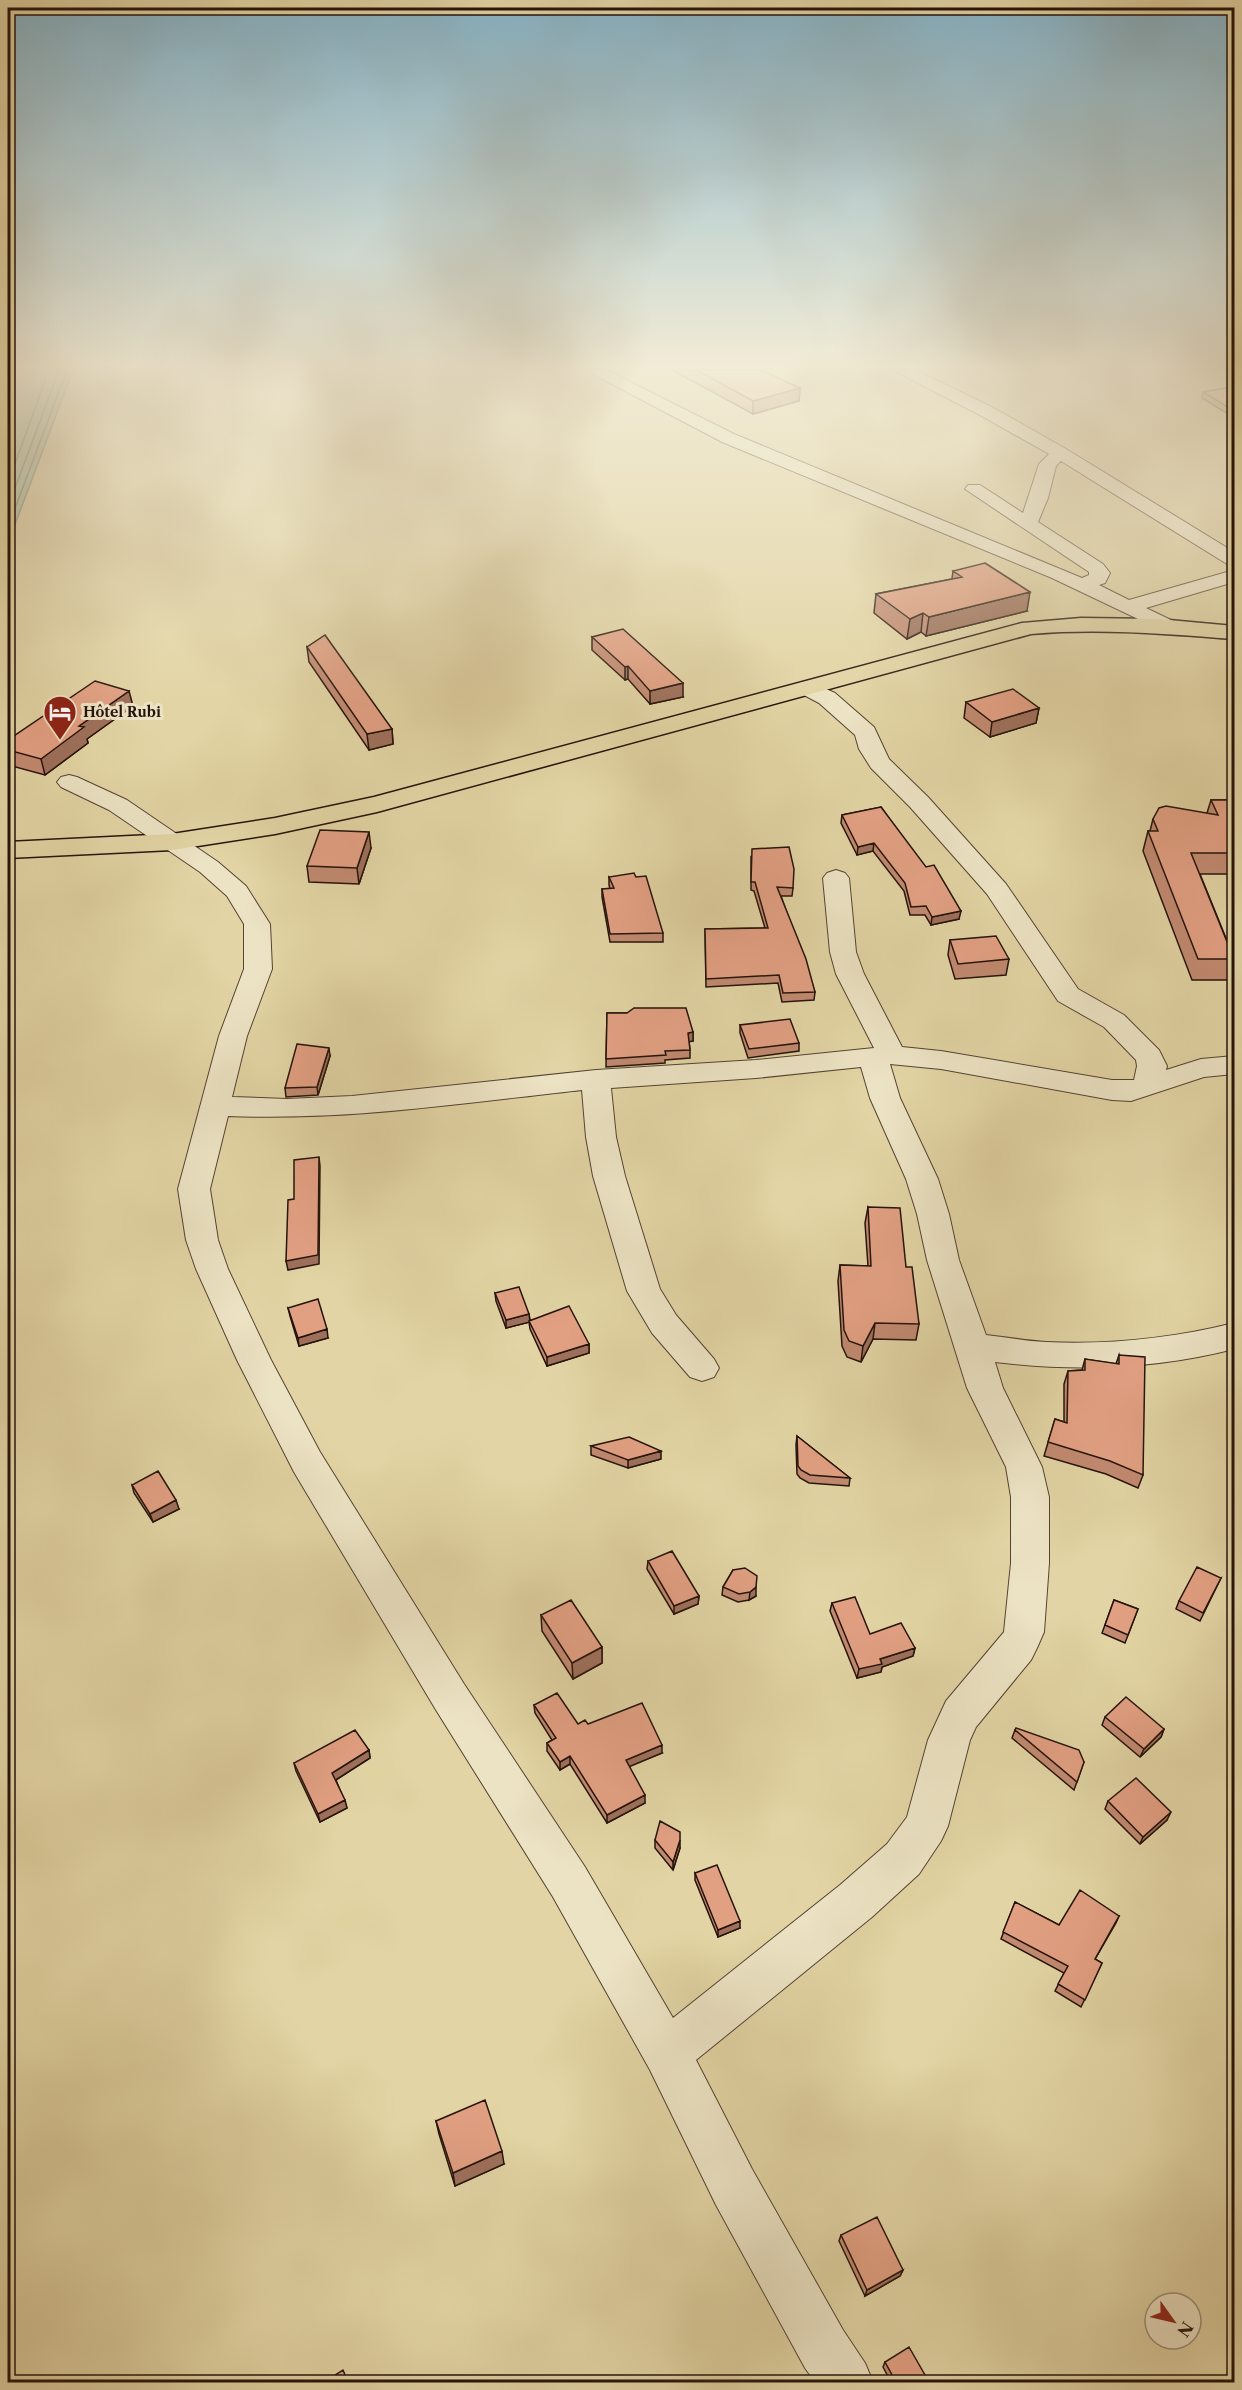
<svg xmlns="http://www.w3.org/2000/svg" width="1242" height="2390" viewBox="0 0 1242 2390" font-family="'Libre Caslon Text',serif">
<rect width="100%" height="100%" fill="#e2d4a4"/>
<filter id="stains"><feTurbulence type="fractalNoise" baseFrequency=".00333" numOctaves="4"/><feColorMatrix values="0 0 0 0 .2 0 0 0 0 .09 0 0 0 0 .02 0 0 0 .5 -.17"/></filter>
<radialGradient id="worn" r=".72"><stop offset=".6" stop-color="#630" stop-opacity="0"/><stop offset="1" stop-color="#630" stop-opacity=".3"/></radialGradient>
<path fill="#96b9a1" stroke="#697765" stroke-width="1.5" d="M8,370H73L8,543Z"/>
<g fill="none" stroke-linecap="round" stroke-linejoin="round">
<path stroke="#5e6656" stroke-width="1.5" d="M8,483L49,370
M8,507L59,370
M8,527L67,370"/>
<g stroke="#544331" stroke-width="2">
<path id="minor" d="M585,370H606L734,434L1082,578L1089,575V572L965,489L968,485H980L1023,513L1039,464L1049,454L980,415L893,370H915L992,407L1066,449L1234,552V566L1227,564L1061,461L1056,466L1048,498L1038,522L1103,564L1110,573L1105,583L1099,585L1129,600L1234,570V582L1146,608L1173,621L1176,625L1173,629L1166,631L1159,629L1052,578L722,442Z
M808,681L835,693L874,727L889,759L928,797L1006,884L1078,989L1124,1015L1159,1050L1167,1066L1166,1070L1201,1059L1234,1056V1074L1204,1077L1131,1101L1112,1100L941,1069L890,1064L900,1098L938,1179L949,1214L959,1260L986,1335C1006,1337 1026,1341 1046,1342C1108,1345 1174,1338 1234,1323V1349C1156,1369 1075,1372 995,1362L1003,1388L1042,1467L1049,1497V1563L1044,1632L1037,1648L1031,1660L976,1727L970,1740L948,1826L941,1841L919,1874L872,1917L696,2060L752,2169L843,2330L865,2363L873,2382H815L805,2368L716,2205L650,2070L553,1897L436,1710L294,1472L237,1360L196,1269L186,1240L178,1189L219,1036L244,969V924L227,896L200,872L109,810L61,787L57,782L61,777L69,775L77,777L127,800L218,862L246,886L270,924L272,969L247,1036L232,1097L287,1099L352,1096L596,1070L756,1060L874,1048L836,974L830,952L823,878L827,873L836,870L845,873L849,878L856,952L864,974L902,1047L941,1051L1112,1080H1134L1137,1066L1136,1060L1104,1027L1058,1001L987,894L910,807L871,768L859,749L855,735L819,703L800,693L797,688L800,683ZM861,1067L870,1098L906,1179L917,1214L927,1260L967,1388L1006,1467L1011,1497V1563L1004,1632L946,1701L928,1740L907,1817L887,1844L840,1885L673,2018L585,1867L464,1684L320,1452L271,1360L228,1269L218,1240L210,1189L228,1116C347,1121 464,1103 582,1090L586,1137L593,1176L627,1291L652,1333L690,1377L702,1381L714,1377L719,1368L714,1359L676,1315L660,1289L625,1176L616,1137L611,1088L756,1078Z"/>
</g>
<g stroke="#25130b" stroke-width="3">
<path id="highway" d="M1081,618L1158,619L1234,626V639C1166,634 1100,628 1031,634L377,812L275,834L172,850L8,858V842L172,834L275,818L374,797L1022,623Z"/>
</g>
<use href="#minor" fill="#ece3c4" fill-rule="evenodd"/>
<use href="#highway" fill="#e2d4a4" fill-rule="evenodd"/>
</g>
<path fill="#c28a71" stroke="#25130b" stroke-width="1.5" d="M672,370H761L800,388L799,401L753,414Z
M1234,387V418L1202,398L1203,392Z
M953,571L1027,611L926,636L921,632L907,639L874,613L876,594L952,579Z
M592,637L683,697L650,704L628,679L625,680L592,650Z
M307,647L392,729L393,744L369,750L309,662Z
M966,702L1039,708L1036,723L990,737L964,718Z
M133,706L87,739L88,743L45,775L8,765V740Z
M1211,800H1234V874H1200L1234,958V960L1229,980H1192L1143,851L1148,831H1150L1153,819L1207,813Z
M881,807L959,919L931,925L925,915H910L904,891L873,851L857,855L841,823L842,815Z
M371,848L359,884L309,882L307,866Z
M751,857L793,888L792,896H781L815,992L814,1000L782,1002L778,983L706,987L705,929L765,928L754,891L751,890Z
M609,877L663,933V942H610L602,897V889H610L609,885Z
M950,940L1009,959L1006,975L955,979L948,955Z
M607,1013H627L693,1032V1041H689L690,1050V1058L665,1060V1063L606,1067Z
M740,1025L799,1043V1051L748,1058L740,1033Z
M330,1056L318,1095L286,1097L285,1088Z
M868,1207L906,1267L919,1324L916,1340L873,1339L861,1362L847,1357L842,1346L838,1281L840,1265L868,1266L865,1223Z
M495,1293L529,1314L530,1320L589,1344V1353L547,1366L530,1329L529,1322L506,1328L496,1301Z
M288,1308L328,1338L299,1346L290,1316Z
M1119,1355L1143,1475L1138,1488L1106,1474L1044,1456L1055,1419L1064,1422V1384L1068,1371L1082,1370L1085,1359L1116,1364Z
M797,1436L850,1478L849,1486L809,1483L800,1478L797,1474L796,1445Z
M591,1446L661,1459L628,1468L591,1455Z
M132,1485L179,1509L153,1522L134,1493Z
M648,1561L699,1596L698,1604L674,1614L647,1569Z
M733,1570L756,1596L749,1600L738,1602L722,1595L723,1587Z
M1221,1578L1200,1621L1176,1609L1179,1601Z
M1114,1600L1138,1609L1125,1643L1102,1633Z
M832,1603L870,1634L915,1648L913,1656L882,1667L881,1672L857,1678L830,1611Z
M541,1615L602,1647V1663L573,1679L542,1631Z
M534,1705L578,1724L662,1753L629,1766L645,1803L607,1823L570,1764L560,1770L547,1751V1743L552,1740L535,1713Z
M1105,1717L1164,1729L1161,1737L1140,1757L1102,1725Z
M1015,1730L1084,1762L1074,1790L1012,1738Z
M369,1750L370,1758L336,1780L347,1808L320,1822L296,1771L294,1763Z
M1108,1801L1167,1820L1140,1844L1105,1809Z
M655,1840L680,1848L673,1870L655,1848Z
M695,1873L740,1928L718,1937L695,1880Z
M1015,1902L1059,1925L1119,1916L1095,1959L1102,1963L1081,2007L1055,1991L1064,1973L1001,1939Z
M436,2121L504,2164L455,2186L439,2134Z
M841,2235L903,2270L900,2276L865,2296L839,2241Z
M885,2362L929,2382H891L883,2367Z"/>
<path fill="#9e705c" stroke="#25130b" stroke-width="1.5" d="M800,388L799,401L753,414V401Z
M1030,592L1027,611L926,636L929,617Z
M923,613L921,632L907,639L910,619Z
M628,666V679L625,680V667Z
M683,683V697L650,704V691Z
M129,691L133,706L87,739L88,743L45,775L41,759L79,726Z
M1039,708L1036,723L990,737L992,722Z
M392,729L393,744L369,750L367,734Z
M369,832L371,848L359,884L357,868Z
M874,843L873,851L857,855L858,847Z
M961,911L959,919L931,925L932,917Z
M693,1032V1041L687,1042L688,1033Z
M329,1048L330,1056L318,1095L317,1087Z
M319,1157L320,1166L319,1264L288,1270L286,1261Z
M529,1314L530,1322L506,1328V1320Z
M875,1323L873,1339L861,1362L863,1346Z
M327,1329L328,1338L299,1346L298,1338Z
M589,1344V1353L547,1366V1357Z
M661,1451V1459L628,1468V1460Z
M176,1500L179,1509L153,1522L150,1514Z
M756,1587V1596L749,1600L750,1592Z
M699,1596L698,1604L674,1614V1606Z
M602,1647V1663L573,1679L572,1663Z
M915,1648L913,1656L882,1667L881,1672L857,1678L859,1669L880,1659Z
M1164,1729L1161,1737L1140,1757L1144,1749Z
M662,1745V1753L626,1768V1760Z
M369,1750L370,1758L334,1781L332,1773Z
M570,1756V1764L560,1770V1762Z
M645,1795V1803L607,1823V1815Z
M345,1800L347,1808L320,1822L318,1814Z
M1171,1812L1167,1820L1140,1844L1143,1837Z
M680,1840V1848L673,1870V1862Z
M1119,1916L1116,1923L1091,1966L1095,1959Z
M740,1921V1928L718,1937V1930Z
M502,2151L504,2164L455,2186L453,2173Z
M903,2270L900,2276L865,2296L867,2290Z"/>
<path fill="#e2a083" stroke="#25130b" stroke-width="1.5" d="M696,370H761L800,388L753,401Z
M1234,387V411L1203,392Z
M985,563L1030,592L929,617L923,613L910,619L876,594L962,577L953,571Z
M623,629L683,683L650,691L628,666L625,667L592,637Z
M325,635L392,729L367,734L307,647Z
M95,681L129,691L79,726L84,727L41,759L8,750V740Z
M1013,689L1039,708L992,722L966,702Z
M1211,800H1234V853H1191L1234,959H1198L1148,831H1158L1153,819L1159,808L1166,806L1218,815Z
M881,807L926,867L934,865L961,911L932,917L926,906L911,907L905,883L874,843L858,847L842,815Z
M320,830L369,832L357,868L307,866Z
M789,847L794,869L793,888L777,887L806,959L815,992L783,993L779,975L706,979L705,929L768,928L755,882H751L752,849Z
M634,873L636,877L646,876L663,933L610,934L602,889L614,888L609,877Z
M996,936L1009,959L958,964L950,940Z
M634,1008H686L693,1032L688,1033L690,1050L665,1051L666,1055L606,1059L607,1013H627Z
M790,1019L799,1043L749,1049L740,1025Z
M297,1044L329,1048L317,1087L285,1088Z
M319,1157L318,1255L286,1261L288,1200L294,1199V1160Z
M868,1207L900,1208L906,1267H912L919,1324L875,1323L863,1346L849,1341L844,1330L840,1265L871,1266Z
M519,1287L529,1314L506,1320L495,1293Z
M318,1299L327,1329L298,1338L288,1308Z
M569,1306L589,1344L547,1357L529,1321Z
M1119,1355L1145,1357L1143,1475L1110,1461L1048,1442L1055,1419L1067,1423L1068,1371L1085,1370V1359L1119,1364Z
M797,1436L850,1478L810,1475L801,1470L798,1466Z
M629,1437L661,1451L628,1460L591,1446Z
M158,1471L176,1500L150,1514L132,1485Z
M672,1551L699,1596L674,1606L648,1561Z
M1197,1567L1221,1578L1203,1613L1179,1601Z
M745,1568L757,1576L756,1587L750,1592L739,1594L723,1587L733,1570Z
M855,1597L870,1634L901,1623L915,1648L880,1659L882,1664L859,1669L832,1603Z
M571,1600L602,1647L572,1663L541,1615Z
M1114,1600L1138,1609L1128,1635L1105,1625Z
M557,1693L578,1724L585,1720L588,1724L642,1703L662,1745L626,1760L645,1795L607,1815L570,1756L560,1762L547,1743L556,1738L534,1705Z
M1126,1697L1164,1729L1144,1749L1105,1717Z
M1016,1728L1079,1750L1084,1762L1077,1782L1015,1730Z
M355,1730L369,1750L332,1773L345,1800L318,1814L294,1763Z
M1136,1778L1171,1812L1143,1837L1108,1801Z
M660,1821L680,1832V1840L673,1862L655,1840Z
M717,1865L740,1921L718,1930L695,1873Z
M1080,1890L1119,1916L1095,1959L1102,1963L1085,2000L1058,1984L1068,1966L1003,1932L1015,1902L1059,1925Z
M485,2100L502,2151L453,2173L436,2121Z
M877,2217L903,2270L867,2290L841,2235Z
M909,2347L929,2382H896L885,2362Z
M343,2370L348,2382H324Z"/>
<linearGradient id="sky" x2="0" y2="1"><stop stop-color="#87b6cc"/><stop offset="0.52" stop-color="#f2ecd6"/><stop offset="1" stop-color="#f2ecd6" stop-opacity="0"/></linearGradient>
<rect width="1242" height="705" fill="url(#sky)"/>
<defs>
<g id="hotel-pin" transform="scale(1.725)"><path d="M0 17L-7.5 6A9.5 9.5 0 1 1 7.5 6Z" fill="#8f2418" stroke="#ece3c4"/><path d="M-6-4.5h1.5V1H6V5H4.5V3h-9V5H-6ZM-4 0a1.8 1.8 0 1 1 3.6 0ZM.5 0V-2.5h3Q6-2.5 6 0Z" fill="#fff"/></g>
</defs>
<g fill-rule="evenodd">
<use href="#hotel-pin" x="60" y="712"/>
</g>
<g text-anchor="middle" stroke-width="6" stroke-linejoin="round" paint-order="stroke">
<g font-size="14" font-weight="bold" fill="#25130b" stroke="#ece3c4" text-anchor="start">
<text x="83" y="717">Hôtel Rubi</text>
</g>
</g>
<rect width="1242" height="2390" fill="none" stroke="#e2d4a4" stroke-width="30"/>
<rect x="9" y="9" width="1224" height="2372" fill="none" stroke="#25130b" stroke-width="3"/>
<rect x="15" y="15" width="1212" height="2360" fill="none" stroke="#25130b" stroke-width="1.5"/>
<g transform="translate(1173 2321) rotate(124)"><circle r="28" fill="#ece3c4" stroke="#9c907a" stroke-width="1.5"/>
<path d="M0-4.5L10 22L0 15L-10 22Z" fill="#8f2418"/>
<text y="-9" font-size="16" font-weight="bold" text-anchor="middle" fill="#25130b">N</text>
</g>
<rect width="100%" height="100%" filter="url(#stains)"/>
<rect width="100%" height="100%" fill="url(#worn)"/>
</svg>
